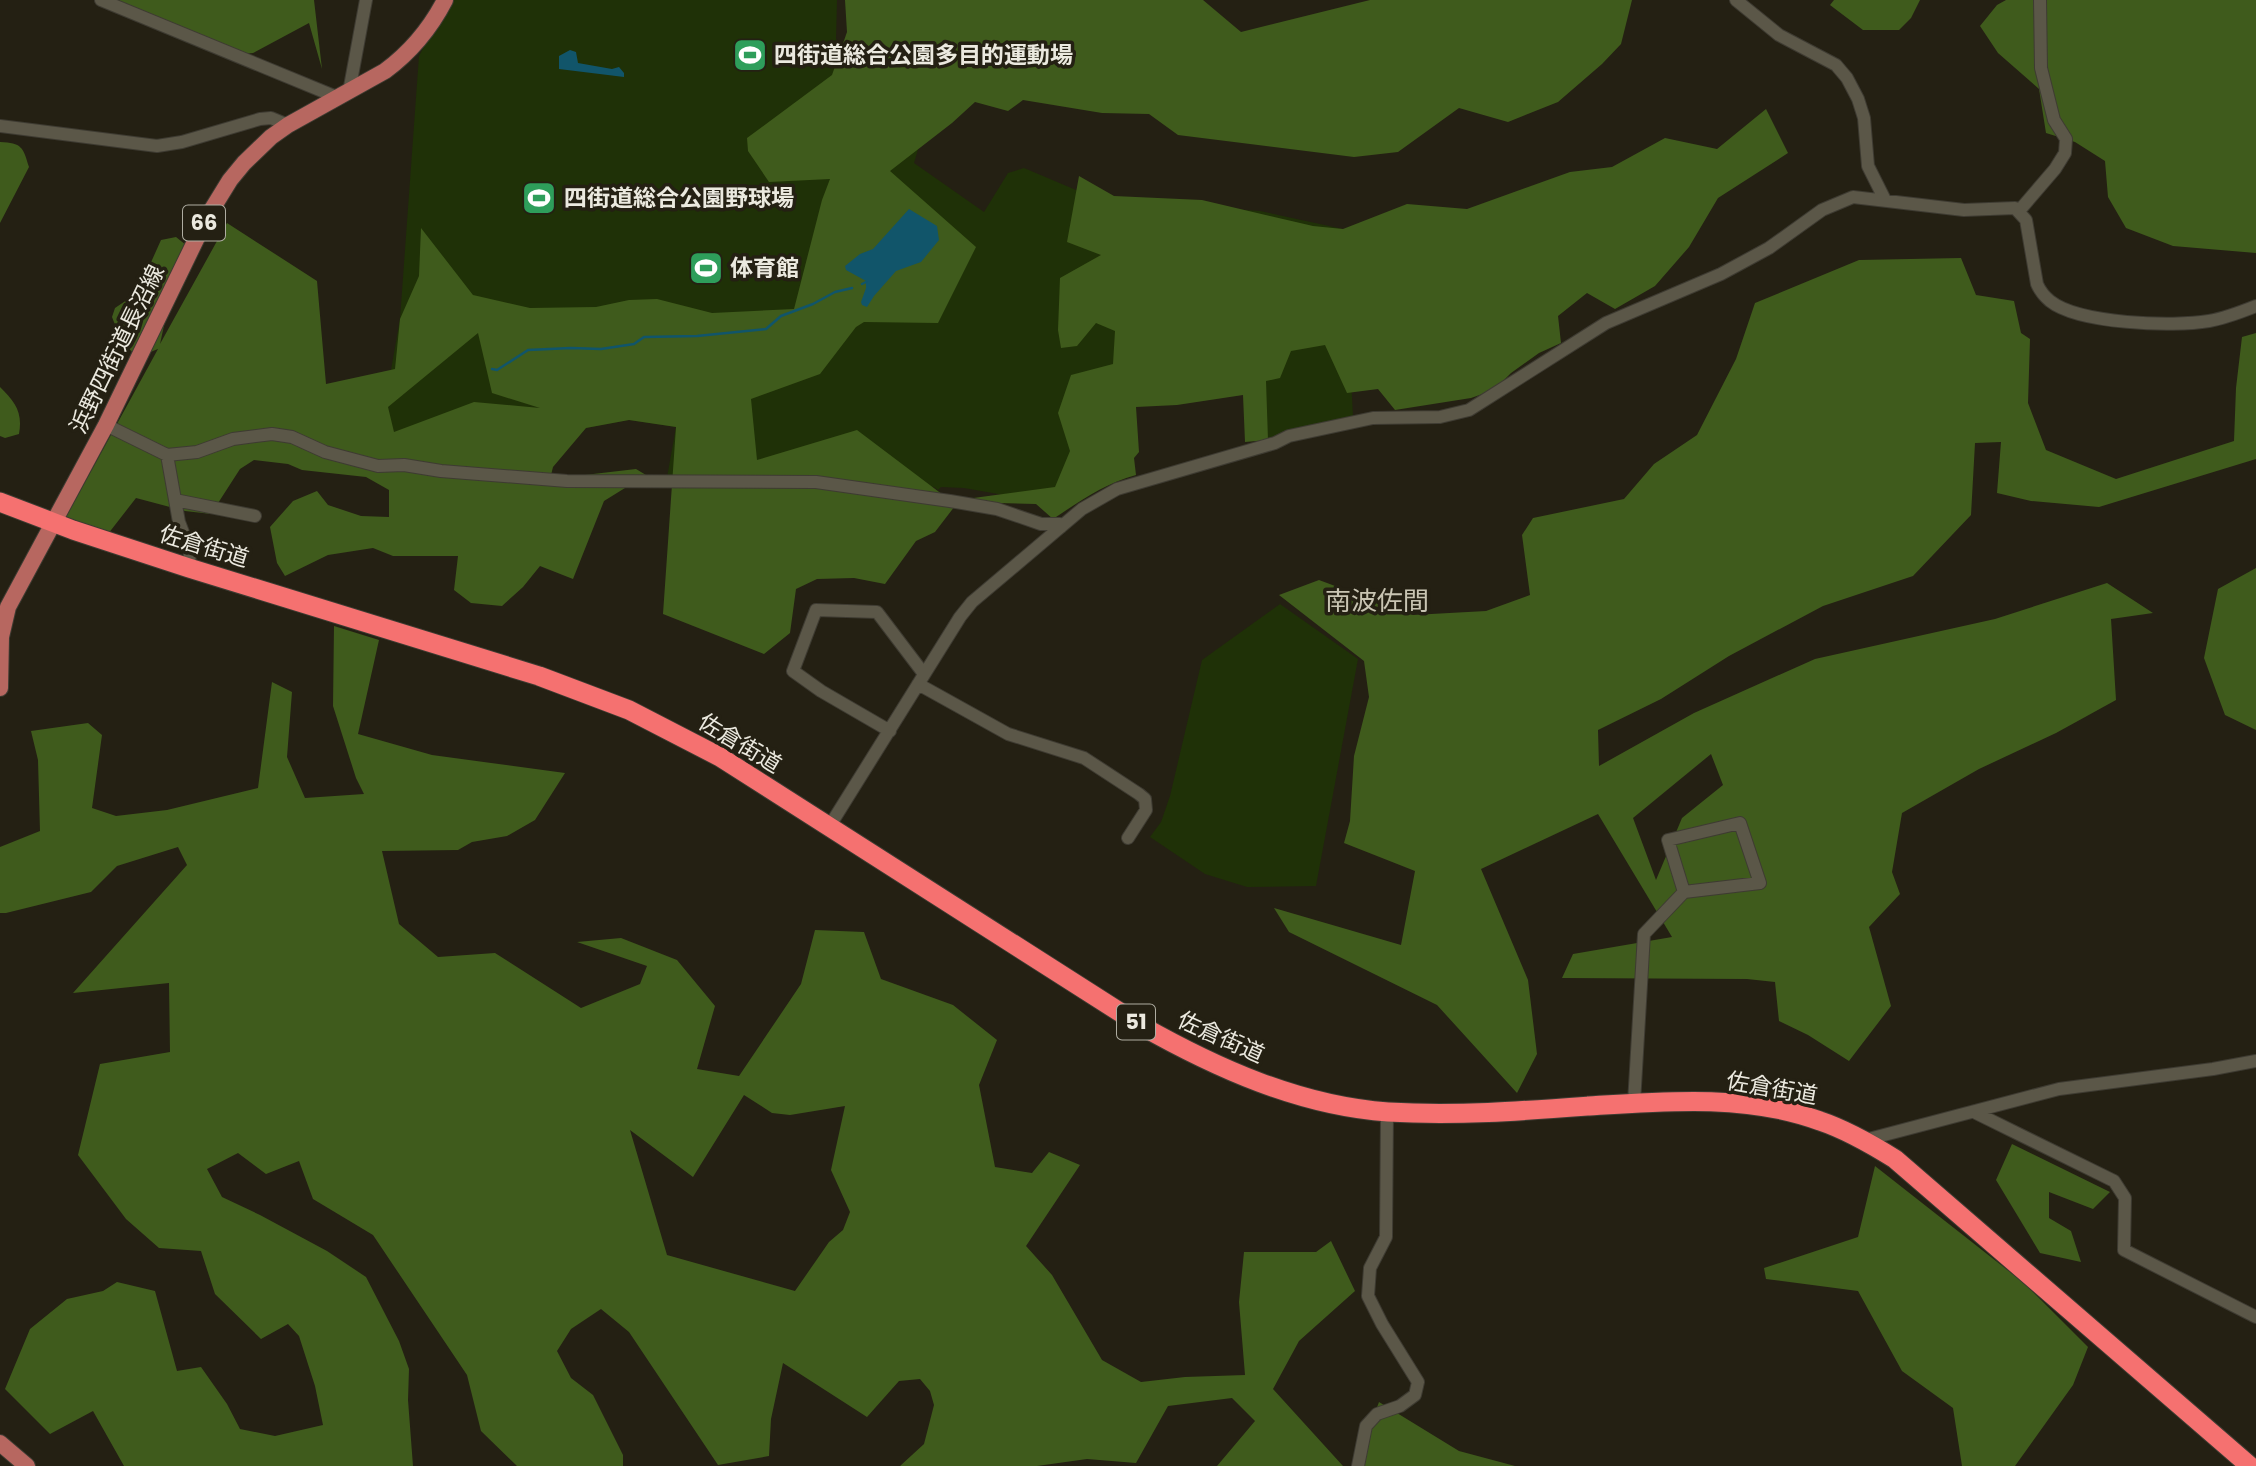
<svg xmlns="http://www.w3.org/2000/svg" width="2256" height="1466" viewBox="0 0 2256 1466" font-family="Poppins,'Noto Sans JP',sans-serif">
<rect width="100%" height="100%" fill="#242013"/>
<path fill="#1f3107" d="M449,0H837L836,39L927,119L914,163L984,212L1008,173L1024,168L1154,223L1204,207L1260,211L1343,229L1353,416L1268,440L1263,389L1120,394L1056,504L964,488L941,487L938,490L934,487L666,483L676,427L629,420L586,428L541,477L377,449L400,319L419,56Z
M1280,604L1358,659L1316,886L1247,887L1205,874L1150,837L1161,822L1170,796L1202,660Z"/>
<path fill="#3f5b1c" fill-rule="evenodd" d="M112,0H314L322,69L309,23L253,53L222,56Z
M845,0H1203L1241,32L1370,0H1632L1621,44L1602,64L1558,102L1508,122L1459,108L1398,152L1354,157L1178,135L1149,114L1102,113L1023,100L1008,111L975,102L952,123L890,171L976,247L938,323L864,322L856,327L820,374L751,399L757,460L857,430L951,501L1055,487L1070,451L1058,413L1071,375L1113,364L1115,331L1096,323L1077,346L1061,348L1058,330L1060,278L1101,255L1067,242L1079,176L1114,196L1202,200L1313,226L1343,229L1407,204L1467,209L1570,172L1612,167L1665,138L1717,149L1766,109L1788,153L1718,198L1689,247L1655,286L1615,309L1587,293L1558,316L1561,343L1539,353L1511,373L1494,390L1471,398L1395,410L1378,389L1347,393L1325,345L1291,351L1280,378L1266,381L1268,440L1245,442L1243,395L1177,405L1136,407L1139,452L1134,458L1136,475C1104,484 1080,501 1053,519L1036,504L958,502L935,532L916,541L885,584L854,578L817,579L796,589L790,633L764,654L663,614L676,427L629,420L586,428L553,467L550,479L636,469L646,475L604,501L573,579L540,566L523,587L502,606L471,603L454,590L458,556H393L373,548L328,555L285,576L277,563L270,527L293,501L317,491L328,505L361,516L389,517V490L366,477L302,470L288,464L254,460L240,469L211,514L185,511L136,498L108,534L66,517L158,349L148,353L134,354L121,340L112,317L115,308L146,287L148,269L161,240L176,237L191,249L176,298L165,321L160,344L227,223L317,281L326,384L395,369L400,319L419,276L421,228L473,295L530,308L596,307L629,300L657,299L712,313L794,309L822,200L830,179L769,182L748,151L747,138L832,75L847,32ZM478,333L492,393L540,408L474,402L394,432L388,407Z
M1834,0H1920L1911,18L1899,30H1863L1830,5Z
M2006,0H2256V253L2173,246L2126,228L2108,197L2105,161L2075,142L2046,133L2039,89L1998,53L1980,26L1997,5Z
M0,142C22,143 23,147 29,167L0,223Z
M1961,258L1976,295L2014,301L2021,333L2030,339L2028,403L2046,450L2116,479L2234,441L2236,388L2242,337L2256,333V459L2099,507L2031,501L1997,493L2001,442L1975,443L1971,515L1913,576L1823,606L1729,656L1661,699L1598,730L1599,766L1694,713L1815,659L1995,619L2107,583L2153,613L2111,619L2116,700L2056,733L1979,769L1902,813L1892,872L1900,894L1869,927L1891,1006L1849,1061L1808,1035L1779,1021L1775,982L1747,979L1562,978L1573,954L1672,937L1598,814L1481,869L1528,980L1537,1054L1517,1093L1437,1005L1289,932L1274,908L1401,945L1415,871L1344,843L1350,821L1354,756L1369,697L1364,661L1279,595L1319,580L1413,615L1486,611L1530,595L1522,535L1533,518L1624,499L1654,464L1697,435L1736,359L1755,303L1859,260ZM1711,754L1723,785L1682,818L1656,880L1633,818Z
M0,387C15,402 23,412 19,434L5,438L0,436Z
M2256,568V730L2225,715L2204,658L2218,589Z
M334,626L379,640L358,734L432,755L565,773L535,820L507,836L472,842L458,850L382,851L399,924L438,957L495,953L581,1008L640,984L647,966L577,942L621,938L677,960L715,1006L697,1069L739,1076L801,984L815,930L864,932L881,979L953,1005L997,1040L979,1085L995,1167L1032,1173L1049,1152L1080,1165L1026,1246L1052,1275L1102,1360L1141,1382L1185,1377L1245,1375L1239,1302L1244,1252H1316L1331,1241L1355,1291L1299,1341L1273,1389L1343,1466H1217L1255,1421L1232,1398L1168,1406L1136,1463L1087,1459L1037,1466H900L924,1444L934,1405L930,1391L920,1379L899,1381L867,1417L783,1363L771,1419L769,1456L718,1465L629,1332L601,1309L571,1329L557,1351L571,1378L593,1395L623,1455V1466H517L481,1431L467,1375L373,1235L313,1199L299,1161L266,1174L238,1153L207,1169L222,1197L260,1215L327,1251L366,1277L399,1341L409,1369L408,1400L413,1466H124L93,1411L50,1434L5,1389L30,1329L67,1299L103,1291L117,1282L155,1291L177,1371L201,1367L227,1404L240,1429L275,1436L323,1425L315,1386L299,1336L288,1324L261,1339L215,1294L201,1251L159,1248L126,1219L78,1155L100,1064L170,1052L169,983L73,993L187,865L178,847L117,866L91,892L6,913H0V847L40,831L38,760L31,731L88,723L102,735L92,808L116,816L167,810L258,788L272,682L292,692L287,757L305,798L364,794L356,778L333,706ZM744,1095L772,1113L790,1115L845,1106L831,1170L850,1212L843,1230L829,1242L795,1291L667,1255L630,1130L693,1177Z
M2012,1144L2110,1192L2093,1209L2049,1192V1218L2071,1231L2081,1262L2040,1253L1996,1180Z
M1875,1166L2024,1283L2088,1347L2073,1385L2015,1466H1962L1953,1408L1902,1371L1858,1291L1766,1279L1764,1268L1858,1237Z
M1379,1402L1459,1451L1515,1466H1355Z"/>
<path fill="#11556a" d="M570,50L576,52L578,63L612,69L619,67L624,73V77L559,69V56Z
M909,209L937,226L939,240L921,262L896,271L874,296L867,307L862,305L861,302L866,288V281L846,270L845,266L860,254L873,249Z"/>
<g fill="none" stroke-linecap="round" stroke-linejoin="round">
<path stroke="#11556a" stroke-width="2.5" d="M862,284L866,282
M492,369L497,370L528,350L571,348L601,349L634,344L644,337L697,336L766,329L781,316L813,304L835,292L852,288"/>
<g stroke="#3e3b32" stroke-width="14">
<path id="minor" d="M101,0L339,98
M1736,0L1779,35L1836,65L1847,78L1858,99L1864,118L1868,166L1885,200
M349,92L366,0
M0,126L157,146L182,142L260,119L271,118L288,125
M2019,211L2055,169L2065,153L2066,139L2054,120L2041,68L2040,0
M106,425L167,455L197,452L233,439L272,434L292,437L325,452L378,466L404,465L441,471L567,481L816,482L950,501L997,509L1041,524H1060L1061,527
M167,455L179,522L190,551L189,568
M175,500L255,516
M918,684L1008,734L1084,758L1139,794L1145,799L1146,810L1128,838
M890,731L821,691L793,671L816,610L877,612L924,674
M1740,823L1760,883L1684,892L1668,840Z
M829,827L960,617L972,602L1082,509L1117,489L1275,443L1289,436L1373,418L1440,417L1469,410L1606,323L1721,274L1769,248L1822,210L1853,197L1964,210L2015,208L2026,220L2037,284C2040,291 2044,296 2050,301C2079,324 2173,327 2209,321C2226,318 2241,312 2256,306
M1634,1103L1644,934L1684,892
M1976,1113L2114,1181L2125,1198L2124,1250L2256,1317
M1865,1140L2059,1089L2213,1069L2256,1061
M1358,1466L1366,1426L1377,1414L1400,1406L1415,1395L1418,1382L1382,1324L1368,1296L1370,1268L1386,1237L1387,1112"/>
</g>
<g stroke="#3e3b32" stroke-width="18">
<path id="major" d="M0,688L1,637L8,607L106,425L206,219L230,180L244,163L271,137L288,125L385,71C412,51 430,29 445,0
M0,1443L27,1466"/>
</g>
<g stroke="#3e3b32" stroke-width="21">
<path id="highway" d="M0,502L73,530L189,568L539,676L629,710L720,757L1140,1025C1216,1068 1300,1106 1388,1112C1456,1116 1522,1111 1589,1106C1665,1101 1747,1094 1820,1121C1847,1130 1871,1144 1895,1159L2250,1466"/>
</g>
<use href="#minor" stroke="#5b5748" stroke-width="12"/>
<use href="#major" stroke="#b76760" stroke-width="16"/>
<use href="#highway" stroke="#f57170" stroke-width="19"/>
</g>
<defs>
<g id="stadium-square" transform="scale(1.75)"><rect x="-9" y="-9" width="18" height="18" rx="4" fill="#2e9e5b" stroke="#242013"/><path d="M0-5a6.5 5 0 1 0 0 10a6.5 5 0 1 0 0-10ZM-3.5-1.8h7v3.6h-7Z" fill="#fff"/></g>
</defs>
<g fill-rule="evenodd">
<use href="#stadium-square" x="750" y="55"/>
<use href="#stadium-square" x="539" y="198"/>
<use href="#stadium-square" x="706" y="268"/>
</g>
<g text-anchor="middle" stroke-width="7" stroke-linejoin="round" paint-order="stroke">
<g fill="#242013" stroke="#afada2" stroke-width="2">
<rect x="183" y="205.5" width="42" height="35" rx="5"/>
<rect x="1117" y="1004.5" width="38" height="35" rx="5"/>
</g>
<g font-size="21" font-weight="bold" fill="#ebe9df">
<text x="204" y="230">66</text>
<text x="1136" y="1029">51</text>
</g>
<g font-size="23" font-weight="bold" fill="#ebe9df" stroke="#242013" text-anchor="start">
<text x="774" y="63">四街道総合公園多目的運動場</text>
<text x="564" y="206">四街道総合公園野球場</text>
<text x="730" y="276">体育館</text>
</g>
<g font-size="23" fill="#ebe9df" stroke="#242013">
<text transform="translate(117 349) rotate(-64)" y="8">浜野四街道長沼線</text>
<text transform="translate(204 546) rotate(17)" y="8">佐倉街道</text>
<text transform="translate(740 743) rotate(31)" y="8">佐倉街道</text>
<text transform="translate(1221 1037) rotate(24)" y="8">佐倉街道</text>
<text transform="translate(1772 1088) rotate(10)" y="8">佐倉街道</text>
</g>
<g font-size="26" fill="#c8c4b2" stroke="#242013">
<text x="1377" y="610">南波佐間</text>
</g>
</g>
</svg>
